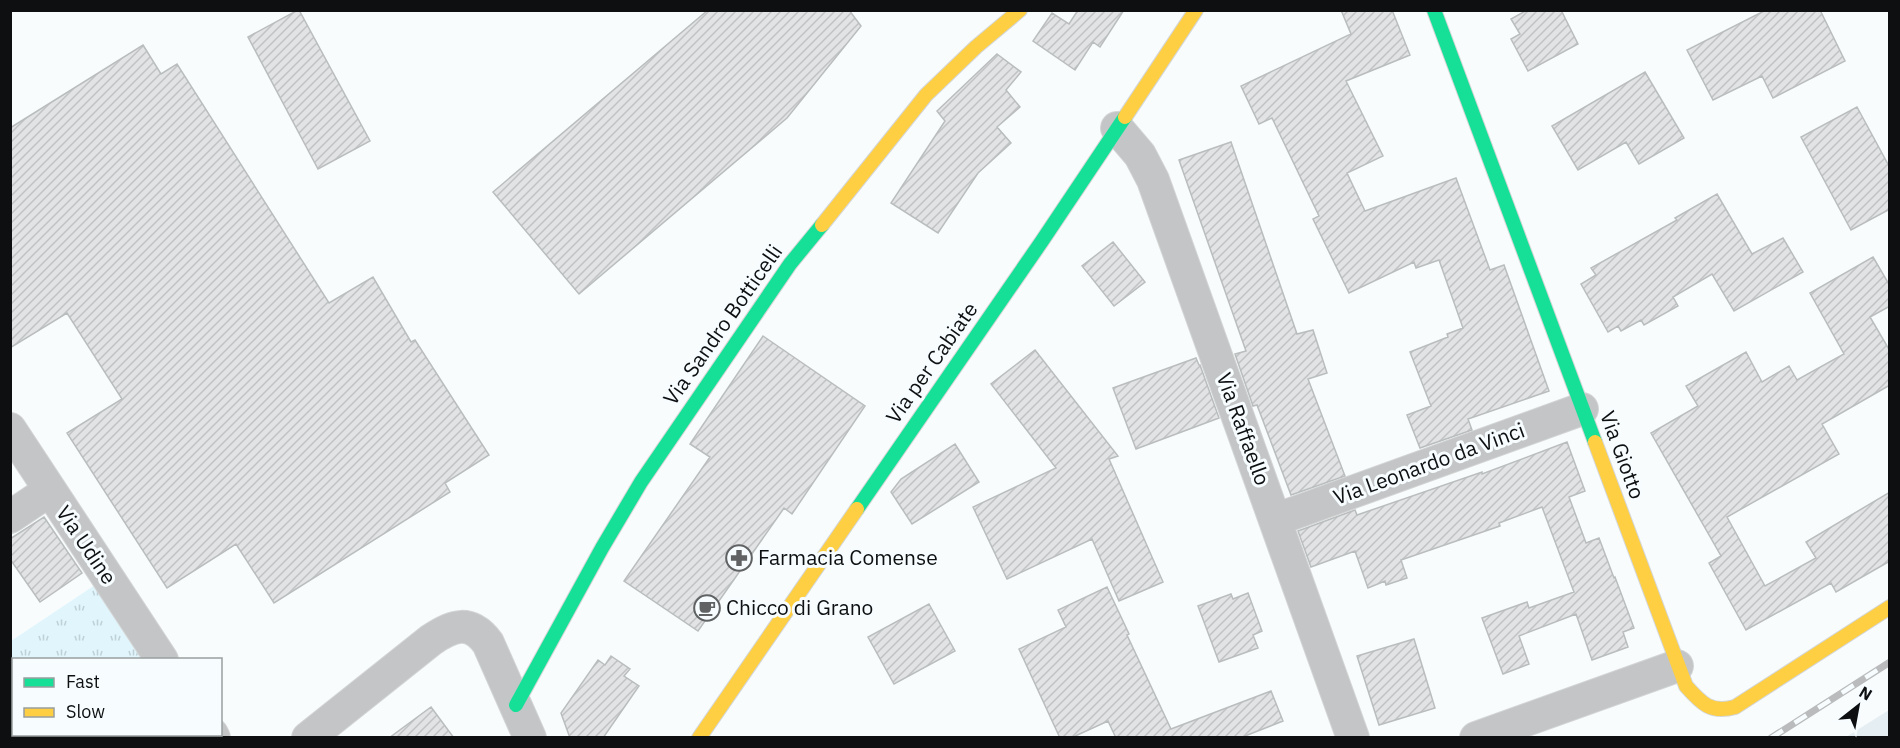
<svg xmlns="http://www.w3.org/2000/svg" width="1900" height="748" viewBox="0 0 1900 748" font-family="'IBM Plex Sans',sans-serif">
<defs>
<pattern id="grass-tufts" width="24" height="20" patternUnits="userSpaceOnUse" patternTransform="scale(1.5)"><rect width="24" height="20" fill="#e0f5fc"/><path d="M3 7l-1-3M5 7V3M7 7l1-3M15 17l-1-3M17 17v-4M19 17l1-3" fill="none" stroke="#bfd1d7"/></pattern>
<pattern id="building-hatch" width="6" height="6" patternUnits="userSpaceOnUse" patternTransform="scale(1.5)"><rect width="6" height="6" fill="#e1e3e4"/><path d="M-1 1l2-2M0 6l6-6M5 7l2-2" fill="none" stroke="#c0c2c3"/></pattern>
</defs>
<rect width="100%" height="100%" fill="#f9fcfd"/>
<path fill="#e5eff3" d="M1889,710V737H1846Z"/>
<path fill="url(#grass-tufts)" d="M95,585L144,659L14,660L13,696L11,692V641Z
M13,731L14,734H194L196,737H11V733Z"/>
<path fill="url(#building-hatch)" stroke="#babdbe" stroke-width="1.5" d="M298,10H299L370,141L318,169L248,37Z
M708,10H849L861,26L787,118L579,294L493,192Z
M1078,10H1124L1100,47L1093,42L1075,70L1033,41L1052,13L1069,24Z
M1341,10H1392L1410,55L1346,81L1383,156L1347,173L1365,211L1456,178L1490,270L1504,265L1549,391L1468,419L1472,430L1420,448L1407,415L1431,406L1410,352L1448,337L1447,334L1463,328L1439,260L1416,268L1414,262L1349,293L1313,219L1319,216L1272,118L1259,124L1241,86L1351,34Z
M1527,10H1561L1578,44L1528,71L1511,39L1520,34L1511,19Z
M1766,10H1820L1845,61L1773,98L1762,76L1713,100L1687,50Z
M143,45L161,74L177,64L329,303L373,277L411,342L415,340L489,455L445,483L450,492L274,603L236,544L167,588L67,433L122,399L67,313L10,348V128Z
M997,54L1021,72L1006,90L1020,107L997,127L1011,143L978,173L938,233L891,203L945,121L937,111Z
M1645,72L1684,138L1639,164L1626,142L1578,170L1552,126Z
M1857,107L1890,168V209L1851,230L1801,137Z
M1231,142L1297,334L1313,330L1327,373L1308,379L1345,476L1291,495L1257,405L1253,406L1235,354L1246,351L1179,160Z
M1717,194L1752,254L1783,238L1803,272L1734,311L1712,274L1673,297L1678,306L1644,325L1641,320L1621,331L1618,326L1608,332L1581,284L1596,275L1591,268L1677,220L1675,218Z
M1113,242L1145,282L1114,306L1082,266Z
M1873,257L1890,286V306L1870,317L1890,351V385L1822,424L1839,454L1727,517L1765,586L1816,558L1806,542L1890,492V561L1836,592L1831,583L1746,630L1709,563L1721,556L1651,433L1698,406L1686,386L1746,352L1762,382L1789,366L1797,380L1844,354L1810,293Z
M763,336L865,406L792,514L784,508L698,631L624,581L710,457L690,444Z
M1035,350L1118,456L1109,459L1163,582L1119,601L1092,539L1007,579L973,507L1056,468L991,384Z
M1196,358L1199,365H1200L1219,418L1136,449L1113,388Z
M1567,442L1585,491L1569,497L1586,543L1599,538L1614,578L1615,577L1634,628L1623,632L1628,647L1592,660L1576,614L1519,636L1529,664L1503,674L1482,618L1527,602L1529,608L1574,592L1542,507L1499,523L1500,526L1401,560L1407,578L1386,585L1385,581L1368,588L1355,551L1311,567L1298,531L1355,510L1357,515L1482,472V474Z
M955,444L979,482L912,524L891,492L901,479Z
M44,517L82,573L40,602L10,559V539Z
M1107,587L1129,634L1127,635L1171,729L1271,691L1283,721L1240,738H1116L1108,721L1071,738H1060L1019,649L1066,627L1058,610Z
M1248,593L1262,631L1253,635L1258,648L1219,662L1198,606L1231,594L1233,599Z
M929,604L955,651L894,684L868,637Z
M1414,639L1435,708L1379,725L1357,656Z
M611,656L630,669L624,676L639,686L603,738H570L561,713L598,660L605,665Z
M431,707L454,738H389Z"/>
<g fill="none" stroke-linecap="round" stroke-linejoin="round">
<g stroke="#d4d6d6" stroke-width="34">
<path id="street" d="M1117,128L1140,155L1153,180L1353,738
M10,429L162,660
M10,517L50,490
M1275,520L1582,409
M212,734L214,738
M308,738L431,640C453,625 470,619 488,643L530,738
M1476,738L1677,666"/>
</g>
<g stroke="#d4d6d6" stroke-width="16">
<path id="fast" d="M1434,10L1595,442
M857,509L1042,241L1125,117
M516,705L602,548L641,482L790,264L822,225"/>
</g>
<g stroke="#d4d6d6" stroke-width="16">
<path id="slow" d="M1125,117L1196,10
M822,225L926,95L976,47L1020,10
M1595,442L1686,686C1701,703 1711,714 1735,707L1890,607
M699,738L857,509"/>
</g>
<use href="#street" stroke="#c3c5c6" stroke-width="32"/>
<use href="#fast" stroke="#16e098" stroke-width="14"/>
<use href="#slow" stroke="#ffcf43" stroke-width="14"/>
<g stroke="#b9bbbc" stroke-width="7">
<path id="rail" d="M1771,738L1890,662"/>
</g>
<use href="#rail" stroke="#f7fdff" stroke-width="4.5" stroke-dasharray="14" stroke-linecap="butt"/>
</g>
<defs>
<g id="pharmacy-ring" transform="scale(1.35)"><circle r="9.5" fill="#f7fdff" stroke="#606263" stroke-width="1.5"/><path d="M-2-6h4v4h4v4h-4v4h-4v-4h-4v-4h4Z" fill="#606263"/></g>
<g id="cafe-ring" transform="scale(1.35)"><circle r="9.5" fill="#f7fdff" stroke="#606263" stroke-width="1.5"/><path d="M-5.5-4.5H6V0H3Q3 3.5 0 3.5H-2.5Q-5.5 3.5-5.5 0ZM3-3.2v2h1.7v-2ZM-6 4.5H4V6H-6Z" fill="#606263"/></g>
</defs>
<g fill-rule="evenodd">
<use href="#pharmacy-ring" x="739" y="558"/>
<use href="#cafe-ring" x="707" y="608"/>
</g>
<g text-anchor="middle" stroke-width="6" stroke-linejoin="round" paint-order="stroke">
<g font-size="21" fill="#0d0f10" stroke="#f7fdff">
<text transform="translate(723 325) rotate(-55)" y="7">Via Sandro Botticelli</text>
<text transform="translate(932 363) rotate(-55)" y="7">Via per Cabiate</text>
<text transform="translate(1243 429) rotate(70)" y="7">Via Raffaello</text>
<text transform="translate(1622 455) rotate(70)" y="7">Via Giotto</text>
<text transform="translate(1429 464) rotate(-20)" y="7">Via Leonardo da Vinci</text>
<text transform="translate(86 545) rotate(56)" y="7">Via Udine</text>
</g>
<g font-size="21" fill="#0d0f10" stroke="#f7fdff" text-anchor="start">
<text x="758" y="565">Farmacia Comense</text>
<text x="726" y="615">Chicco di Grano</text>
</g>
</g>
<rect width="1900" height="748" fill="none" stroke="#0d0f10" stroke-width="24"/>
<rect x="12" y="658" width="210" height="78" fill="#f7fdff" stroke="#999e9f" stroke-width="1.5"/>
<rect x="24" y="678" width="30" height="9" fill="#16e098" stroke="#999e9f" stroke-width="1.5"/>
<text x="66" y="688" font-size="18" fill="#0d0f10">Fast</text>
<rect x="24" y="708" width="30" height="9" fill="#ffcf43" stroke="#999e9f" stroke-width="1.5"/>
<text x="66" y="718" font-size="18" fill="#0d0f10">Slow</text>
<g transform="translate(1858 706) rotate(31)" stroke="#f7fdff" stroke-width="4.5" paint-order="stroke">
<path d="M0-4.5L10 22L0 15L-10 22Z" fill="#0d0f10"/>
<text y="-9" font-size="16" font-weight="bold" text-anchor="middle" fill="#0d0f10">N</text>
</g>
</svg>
